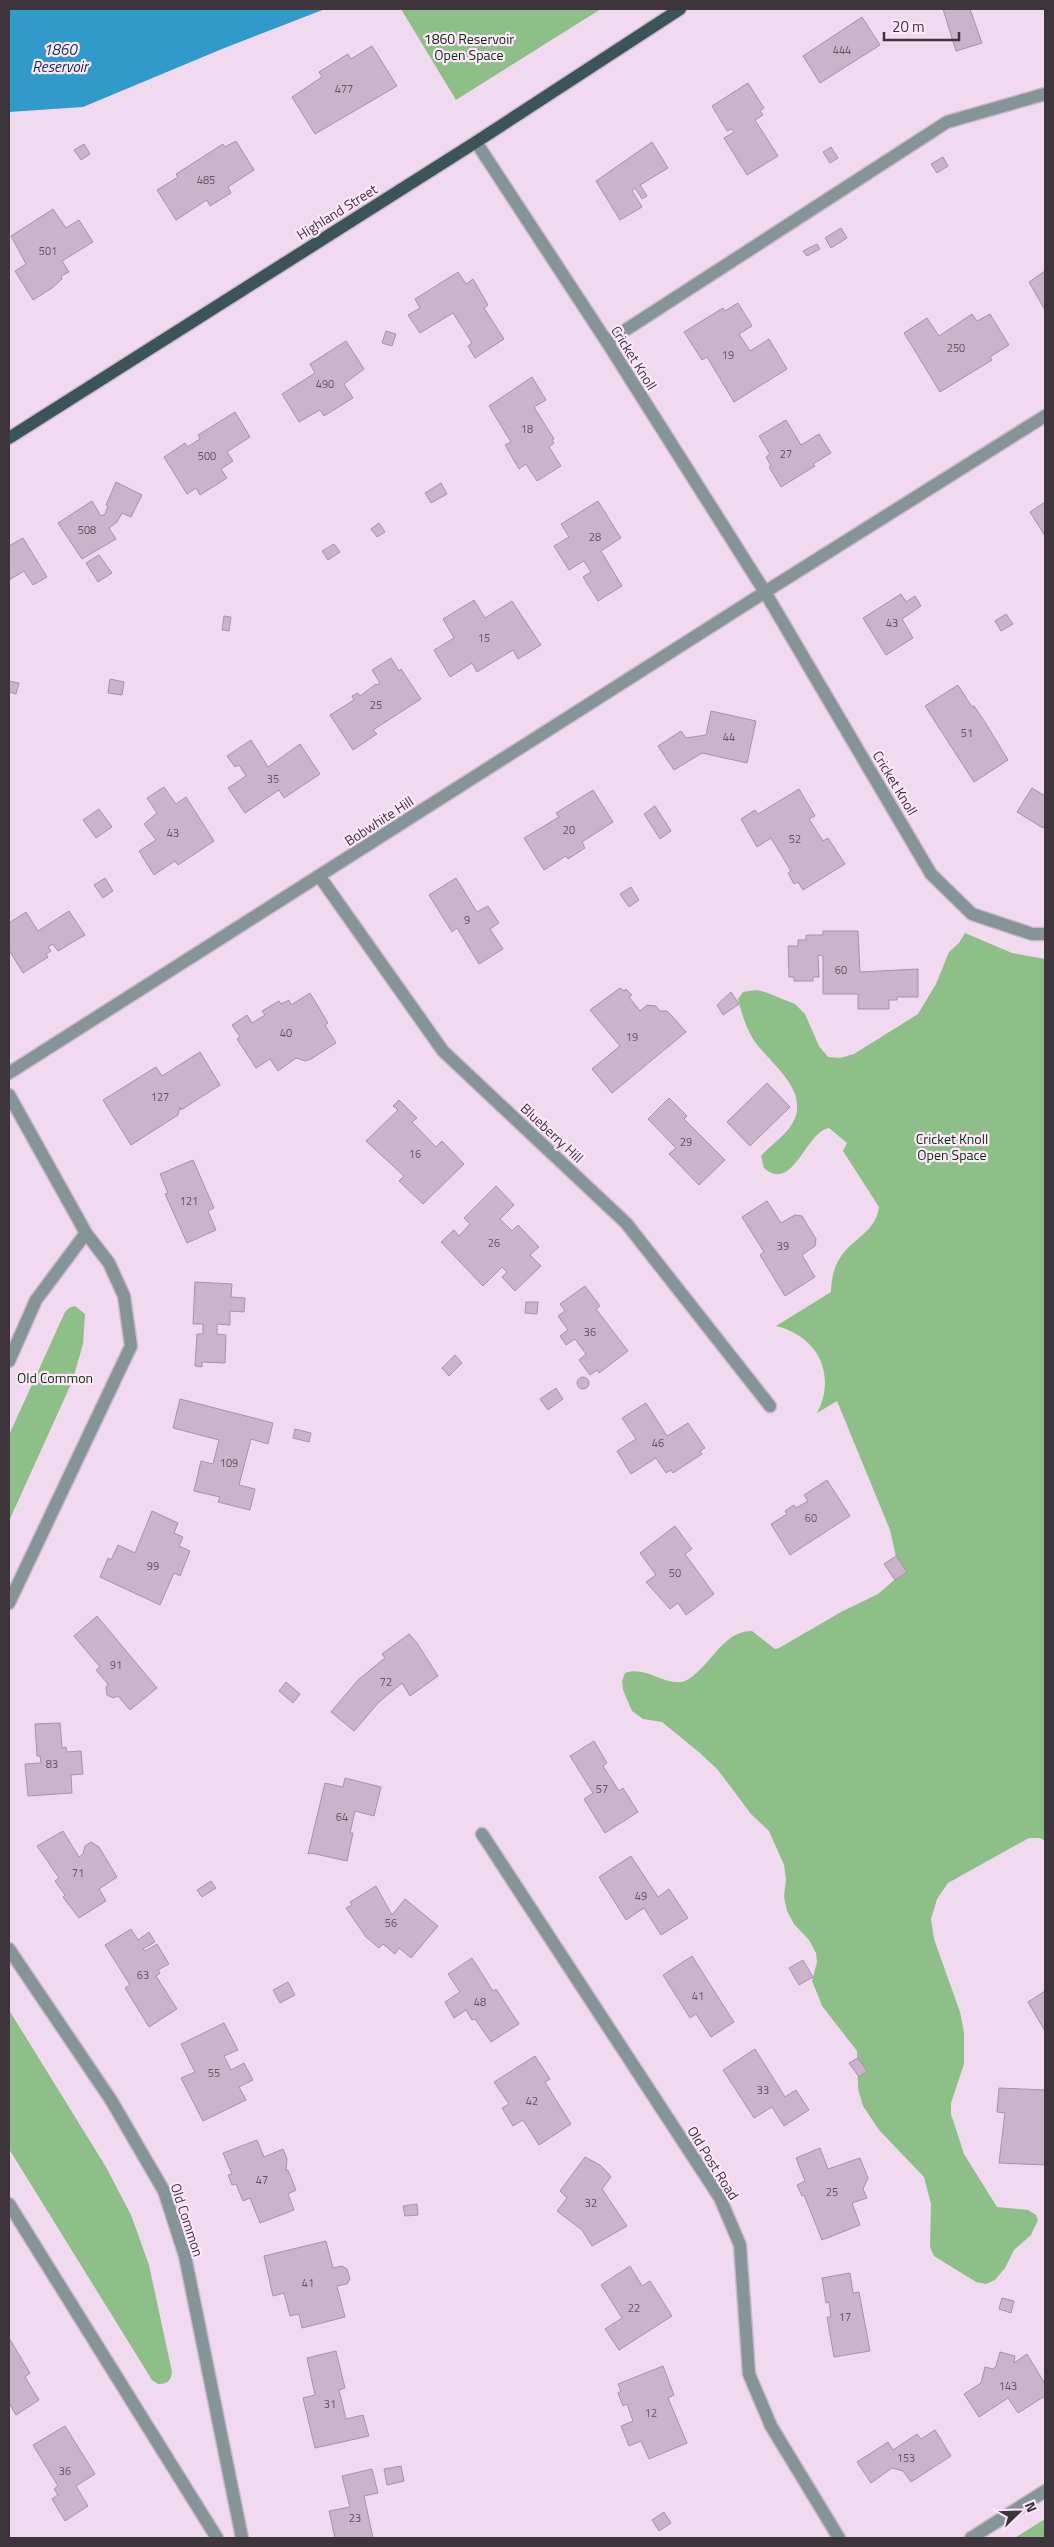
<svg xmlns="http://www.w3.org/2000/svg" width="1054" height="2547" viewBox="0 0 1054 2547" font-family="'Titillium Web',sans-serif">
<rect width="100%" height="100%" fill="#f1daf0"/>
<path fill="#8ebf88" d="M401,9H601L456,100Z
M965,933L1012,953L1045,959V1841L1040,1838H1029L948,1883L937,1899L931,1919L934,1939L960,2012L964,2032V2064L951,2103V2114L964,2154L997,2207L1028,2210L1036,2215L1038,2220L1031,2235L1014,2250L1005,2268L995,2280L986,2284L976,2282L934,2256L930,2247L931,2204L924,2177L879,2130L863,2106L858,2089L857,2051L822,2006L817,1993L812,1981L817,1962L816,1953L809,1940L794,1924L787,1911L784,1897L786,1879L784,1865L769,1831L751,1814L718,1770L700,1753L662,1722L643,1719L632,1711L623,1690L622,1681L625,1673C647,1665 666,1688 685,1681C709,1670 722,1630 752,1631L775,1649L779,1648L841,1612L878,1594L900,1575L890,1530L837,1401L817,1413C837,1375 818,1336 776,1326L831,1292C832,1238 874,1243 879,1207L843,1151L847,1143L829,1128C806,1131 793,1194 764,1168L761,1156C771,1144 789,1134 795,1118C807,1087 767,1061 753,1039C746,1027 741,1012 738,999L743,992L756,990L765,992L795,1004L805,1014L819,1046L828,1057L840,1058L854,1054L918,1014L936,984L949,952L959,943Z
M75,1306L85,1314L83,1344L72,1382L9,1521V1435L65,1312L69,1308Z
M9,2010L106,2167L131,2215L149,2265L172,2372C171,2381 167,2384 158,2384L152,2380L9,2149Z
M1045,2519V2538H1015Z"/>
<path fill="#319acb" d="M9,9H325L222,49L83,107L9,112Z"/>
<path fill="#cab4c9" stroke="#a792a7" d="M943,9H970L982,43L956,51Z
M862,17L880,45L820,83L803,56Z
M372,46L397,86L315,134L292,97L322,77L319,72L348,54L351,59Z
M748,83L764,108L760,111L763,115L755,120L778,156L747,175L724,138L734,132L732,129L727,131L712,106Z
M236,141L254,170L228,187L231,193L210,206L207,200L176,220L157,190L178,177L176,174L223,144L225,147Z
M652,142L668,168L640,185L647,196L642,199L635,188L632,191L642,207L620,220L596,181Z
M84,144L90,154L81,160L74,150Z
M831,147L838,158L830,163L823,152Z
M943,157L948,166L937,173L931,164Z
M53,209L66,228L79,220L93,242L62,261L69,272L61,276L62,279L52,288L33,300L15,271L26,264L11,236Z
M841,228L847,238L831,248L825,238Z
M817,244L820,249L807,256L803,251Z
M1045,271V310L1029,282Z
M458,272L466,284L473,279L488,305L484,308L504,339L475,358L468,346L472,343L453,313L420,333L408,315L420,308L415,299Z
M738,303L752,326L739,334L750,351L769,339L787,369L734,402L707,357L702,360L684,332L723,308L725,311Z
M972,314L977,321L990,314L1009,345L990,357L992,360L940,392L904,333L927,318L939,336Z
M386,331L396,334L392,346L382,343Z
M346,341L364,369L344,384L353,398L324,416L320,410L299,422L282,394L315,373L310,364Z
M532,377L546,400L534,407L554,439L552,440L554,443L549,447L561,466L537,481L526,464L519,469L505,445L511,442L489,406Z
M235,412L250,437L227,452L233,461L221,469L227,478L200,495L196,488L187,494L164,457L185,443L187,447L200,439L198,435Z
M786,420L801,445L819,434L831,453L813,464L815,466L781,487L769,467L771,466L766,457L770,454L759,436Z
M116,482L142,495L131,517L122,513L117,522L109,528L116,539L82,559L58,523L92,501L101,516L105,514L108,506L106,505Z
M441,483L447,494L431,503L425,493Z
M598,501L621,538L601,551L622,586L598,601L583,577L591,572L584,561L569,570L554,546L569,537L561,524Z
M1045,502V536L1030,512Z
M379,523L385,532L377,537L371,529Z
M23,538L47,577L33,585L24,571L9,580V546Z
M334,544L340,552L328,560L322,551Z
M99,555L112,573L98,582L86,563Z
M901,594L906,602L915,596L921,606L902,619L913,638L886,655L863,618Z
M474,600L485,618L512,601L541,645L518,659L513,650L477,672L472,663L450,677L434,650L454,638L443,619Z
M1006,614L1013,624L1001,631L995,621Z
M224,616L231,617L229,631L222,630Z
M391,658L399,671L401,669L421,699L373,730L377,734L353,750L330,715L354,700L352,696L358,693L360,696L376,684L377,685L380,683L372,670Z
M110,679L124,682L122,695L108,693Z
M9,681L19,683L16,694L9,692Z
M958,685L972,707L974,706L985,722L1008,760L974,782L925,706Z
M711,711L756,721L747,763L702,753L674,770L658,746L681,731L686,738L706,735Z
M251,740L268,767L300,744L320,774L284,798L279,790L245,813L228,788L246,776L239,765L235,767L227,756Z
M164,787L176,804L186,797L214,841L178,865L175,861L154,875L139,851L156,840L144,824L157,813L147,798Z
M1032,788L1045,796V824L1043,828L1017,812Z
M799,789L815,816L809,819L823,841L828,838L845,864L803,890L798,882L794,884L788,873L791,871L771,838L757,847L741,819L755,810L758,814Z
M593,790L613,822L582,842L585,848L568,859L566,856L544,870L524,838L559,817L556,813Z
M655,806L671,831L660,839L644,814Z
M99,809L112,827L96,838L83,820Z
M105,878L113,891L103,898L94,885Z
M456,878L477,912L488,906L499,923L490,929L503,949L479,964L457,928L452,932L429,895Z
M631,887L639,900L629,907L620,894Z
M69,911L85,935L58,951L53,944L48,947L51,951L46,954L48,957L23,973L9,950V923L26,912L38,931Z
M823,931H858L860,972L918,969V997H897V1000H889V1009H858V994H823V956L818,955L819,977H813V981H794V977H789L788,946H798V940H806V935H823Z
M620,988L624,991L626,989L632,995L629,997L640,1011L647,1005L656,1006L660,1011H667L672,1016L686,1032L612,1093L592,1069L620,1046L590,1010Z
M731,992L739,1004L723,1015L717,1005Z
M310,993L328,1023L325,1025L336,1043L311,1059L305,1061L296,1058L278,1071L270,1059L256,1068L237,1039L240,1037L232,1025L247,1015L252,1023L265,1015L262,1011L279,1001L281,1004L289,1000L291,1005Z
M200,1052L220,1085L181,1110L180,1107L178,1115L131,1145L103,1100L156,1067L162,1076Z
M767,1083L790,1107L750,1146L727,1122Z
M669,1098L687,1116L684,1119L725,1160L699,1185L669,1154L676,1148L648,1119Z
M399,1100L417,1118L412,1122L436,1147L442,1141L464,1164L423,1204L399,1181L404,1176L366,1141L398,1110L393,1106Z
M193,1160L214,1208L208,1211L216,1230L187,1243L165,1194L168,1193L160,1174Z
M496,1186L514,1205L500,1219L512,1231L518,1225L539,1247L530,1255L541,1266L515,1291L502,1277L507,1272L502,1267L483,1286L441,1242L454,1230L459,1236L470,1224L464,1218Z
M767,1201L781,1223L795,1215L802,1216L816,1239L815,1246L802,1255L815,1277L785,1296L760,1255L764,1252L742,1217Z
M195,1282L232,1284L231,1297L245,1298L244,1312L230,1311V1325L217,1324V1334L226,1335L225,1363L202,1362V1367L195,1366L197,1334H203V1324H193Z
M585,1286L600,1306L596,1309L628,1351L599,1373L597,1370L590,1375L579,1360L586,1354L575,1339L566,1345L560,1336L568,1330L558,1316L565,1311L560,1304Z
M526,1302H538L537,1314L525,1313Z
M455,1355L462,1363L449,1376L442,1368Z
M577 1383a6 6 0 1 1 12 0a6 6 0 1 1-12 0Z
M556,1388L563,1399L548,1410L540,1399Z
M180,1399L273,1423L268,1444L251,1439L239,1485L255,1489L250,1510L218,1502L220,1497L194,1491L201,1461L213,1464L219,1440L173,1428Z
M646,1403L667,1436L688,1423L705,1448L700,1451L702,1454L673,1473L671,1470L666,1473L656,1458L631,1474L617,1451L636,1439L622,1418Z
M295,1429L311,1433L309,1442L293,1438Z
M827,1480L850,1516L790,1555L771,1524L787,1514L785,1511L794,1505L796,1508L808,1501L804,1495Z
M152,1511L178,1523L174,1533L183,1537L179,1546L190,1551L180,1576L174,1573L160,1605L100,1577L108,1558L111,1560L118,1545L135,1553Z
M675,1526L692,1549L685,1554L714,1594L686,1615L678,1603L670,1609L646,1582L656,1575L640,1553Z
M896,1556L907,1572L895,1580L884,1564Z
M97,1616L157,1688L130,1710L118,1696L113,1698L107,1695L106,1688L108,1684L96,1670L100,1667L74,1636Z
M409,1634L417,1643L438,1676L410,1696L402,1683L379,1702L354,1731L331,1712L358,1680L385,1658L382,1654Z
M286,1682L300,1694L293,1703L279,1691Z
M60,1723L62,1748L66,1747L67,1752L81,1751L83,1774L71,1775L72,1793L28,1796L25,1764L41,1763L40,1756H37L35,1724Z
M594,1741L607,1763L603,1766L619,1791L623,1788L638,1812L605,1833L584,1799L593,1793L570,1756Z
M345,1778L381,1787L374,1816L355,1811L350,1833H353L347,1861L311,1853L308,1854L325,1783L343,1787Z
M63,1831L79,1857L83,1854L85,1846L91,1842L99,1847L117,1877L99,1889L106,1901L79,1918L63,1897L65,1895L55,1881L59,1878L37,1846Z
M631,1856L658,1897L669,1889L688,1918L661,1935L644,1908L626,1920L599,1877Z
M211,1881L216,1888L202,1897L197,1890Z
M376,1886L392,1915L405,1899L438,1926L411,1958L399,1948L395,1954L383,1944L379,1948L366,1937L346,1908L352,1905L350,1902Z
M131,1929L138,1940L149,1932L155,1942L143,1949L145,1951L157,1944L169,1964L158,1970L160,1973L156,1976L177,2009L149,2027L125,1988L130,1985L105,1945Z
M692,1956L734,2022L711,2037L696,2014L690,2018L663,1975Z
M472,1958L493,1991L496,1989L519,2024L491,2042L475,2019L472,2020L466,2010L454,2018L445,2002L460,1992L448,1974Z
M803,1960L813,1977L799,1985L789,1968Z
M288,1982L295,1995L280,2003L273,1990Z
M1045,1991V2031L1028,2002Z
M224,2023L238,2050L224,2056L231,2070L244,2063L253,2080L239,2087L246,2100L203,2121L181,2078L195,2072L181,2044Z
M755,2049L785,2097L796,2090L809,2110L784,2126L772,2107L754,2118L723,2070Z
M535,2056L550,2079L545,2082L571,2124L539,2145L523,2120L513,2126L502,2108L509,2104L494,2082Z
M858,2058L867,2071L859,2077L849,2063Z
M999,2088L1045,2090V2165L999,2163L1005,2113L997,2112Z
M257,2140L264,2157L283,2149L287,2159L286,2171L288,2170L296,2190L288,2194L294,2210L260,2223L250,2198L243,2201L236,2184L232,2185L228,2175L232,2174L223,2153Z
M820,2148L828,2169L860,2158L868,2178L863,2189L867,2198L852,2203L860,2225L822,2240L804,2195L802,2196L797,2185L805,2181L796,2158Z
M585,2157L600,2165L609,2174L611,2177L602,2189L627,2226L592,2246L582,2230L557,2211L567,2198L560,2191Z
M417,2204L418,2215L405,2216L403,2206Z
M326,2241L333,2268L342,2266L347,2269L350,2279L347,2284L337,2286L345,2317L302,2328L299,2314L290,2316L284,2293L273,2296L264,2256Z
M630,2266L642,2286L650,2281L672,2316L619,2350L605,2329L622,2318L601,2285Z
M850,2273L853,2293L859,2292L870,2351L834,2357L827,2317H831L829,2302L826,2303L822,2278Z
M1002,2298L1014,2301L1011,2313L999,2309Z
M9,2338L30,2373L25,2377L39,2400L16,2415L9,2403Z
M336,2351L345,2388L339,2390L346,2419L363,2415L369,2436L315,2448L303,2398L315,2395L307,2358Z
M1000,2352L1015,2356L1014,2363L1027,2354L1045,2384V2396L1018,2413L1008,2398L979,2417L964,2394L981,2383L985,2367L993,2369L996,2366Z
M663,2366L674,2395L668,2398L687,2443L649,2459L641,2441L629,2446L621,2426L633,2421L627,2404L623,2406L618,2393L621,2391L618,2384Z
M65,2426L95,2474L76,2486L88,2506L65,2521L52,2499L58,2495L54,2489L58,2486L33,2445Z
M935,2430L951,2456L911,2482L903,2471L892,2468L871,2483L857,2462L888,2442L893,2450L917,2434L921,2439Z
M401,2466L404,2481L387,2485L384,2469Z
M372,2469L378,2493L364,2496L373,2538H335L329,2511L350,2507L342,2476Z
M664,2512L671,2523L659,2531L652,2520Z"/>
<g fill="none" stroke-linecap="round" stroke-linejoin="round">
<g stroke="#cdb9cc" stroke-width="15">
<path id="minor" d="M607,342L947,122L1045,94
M1045,416L765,592L931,874L972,914L1032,934H1045
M320,877L443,1051L626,1223L770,1406
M9,1073L765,592L607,342L476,142
M9,1095L86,1233L109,1263L124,1296L131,1346L9,1603
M9,1361L36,1300L86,1233
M482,1834L720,2198L740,2245L749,2374L771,2426L839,2538
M9,1949L111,2100L164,2191L185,2256L242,2538
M9,2204L217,2538
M971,2538L1045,2491"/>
</g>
<g stroke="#cdb9cc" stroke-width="15">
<path id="major" d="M9,438L476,142L680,9"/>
</g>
<use href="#minor" stroke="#859496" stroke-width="12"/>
<use href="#major" stroke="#3a5458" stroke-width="12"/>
</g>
<g text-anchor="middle" stroke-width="4.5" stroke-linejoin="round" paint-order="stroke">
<g font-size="11" fill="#60545f">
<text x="842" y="54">444</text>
<text x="344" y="93">477</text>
<text x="206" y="184">485</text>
<text x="48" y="255">501</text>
<text x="956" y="352">250</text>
<text x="728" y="359">19</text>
<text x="325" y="388">490</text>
<text x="527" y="433">18</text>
<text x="786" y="458">27</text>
<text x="207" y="460">500</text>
<text x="87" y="534">508</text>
<text x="595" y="541">28</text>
<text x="892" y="627">43</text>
<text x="484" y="642">15</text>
<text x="376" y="709">25</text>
<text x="967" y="737">51</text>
<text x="729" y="741">44</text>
<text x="273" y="783">35</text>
<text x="569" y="834">20</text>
<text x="173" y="837">43</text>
<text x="795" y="843">52</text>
<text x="467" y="924">9</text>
<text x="841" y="974">60</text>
<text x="286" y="1037">40</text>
<text x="632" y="1041">19</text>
<text x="160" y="1101">127</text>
<text x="686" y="1146">29</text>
<text x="415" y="1158">16</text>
<text x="189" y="1205">121</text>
<text x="494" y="1247">26</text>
<text x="783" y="1250">39</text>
<text x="590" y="1336">36</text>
<text x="658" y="1447">46</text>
<text x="229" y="1467">109</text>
<text x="811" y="1522">60</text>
<text x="153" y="1570">99</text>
<text x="675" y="1577">50</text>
<text x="116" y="1669">91</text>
<text x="386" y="1686">72</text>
<text x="52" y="1768">83</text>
<text x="602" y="1793">57</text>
<text x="342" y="1821">64</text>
<text x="78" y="1877">71</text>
<text x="641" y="1900">49</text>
<text x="391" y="1927">56</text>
<text x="143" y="1979">63</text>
<text x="698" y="2000">41</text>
<text x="480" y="2006">48</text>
<text x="214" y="2077">55</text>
<text x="763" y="2094">33</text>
<text x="532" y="2105">42</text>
<text x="262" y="2184">47</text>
<text x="832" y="2196">25</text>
<text x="591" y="2207">32</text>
<text x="308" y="2287">41</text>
<text x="634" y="2312">22</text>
<text x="845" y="2321">17</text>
<text x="1008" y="2390">143</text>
<text x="330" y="2408">31</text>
<text x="651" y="2417">12</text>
<text x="906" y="2462">153</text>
<text x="65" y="2475">36</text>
<text x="355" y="2522">23</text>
</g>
<g font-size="14" fill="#063303" stroke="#fee7fd">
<text x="469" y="44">1860 Reservoir<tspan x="469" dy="16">Open Space</tspan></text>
<text x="952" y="1144">Cricket Knoll<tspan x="952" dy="16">Open Space</tspan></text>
<text x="55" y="1383">Old Common</text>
</g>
<g font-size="14" fill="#3d343c" stroke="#fee7fd">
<text transform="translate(337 212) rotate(-32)" y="5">Highland Street</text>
<text transform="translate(634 358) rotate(58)" y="5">Cricket Knoll</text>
<text transform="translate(895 783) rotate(59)" y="5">Cricket Knoll</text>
<text transform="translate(379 821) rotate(-33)" y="5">Bobwhite Hill</text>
<text transform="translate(552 1133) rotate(43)" y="5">Blueberry Hill</text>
<text transform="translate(713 2163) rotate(58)" y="5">Old Post Road</text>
<text transform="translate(187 2220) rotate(72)" y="5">Old Common</text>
</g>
<g font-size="15" font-style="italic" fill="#033145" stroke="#fee7fd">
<text x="60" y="55">1860<tspan x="60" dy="17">Reservoir</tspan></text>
</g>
</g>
<rect width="1054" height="2547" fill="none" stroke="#3d343c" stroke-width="20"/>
<g transform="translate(1019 2512) rotate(67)" stroke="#fee7fd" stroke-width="4" paint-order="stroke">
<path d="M0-4L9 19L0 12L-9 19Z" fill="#3d343c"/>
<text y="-8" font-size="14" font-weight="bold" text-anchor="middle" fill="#3d343c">N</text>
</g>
<path d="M884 32v8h75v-8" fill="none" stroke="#3d343c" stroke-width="2.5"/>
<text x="892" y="32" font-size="15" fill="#3d343c" stroke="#fee7fd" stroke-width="4" paint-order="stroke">20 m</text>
</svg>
